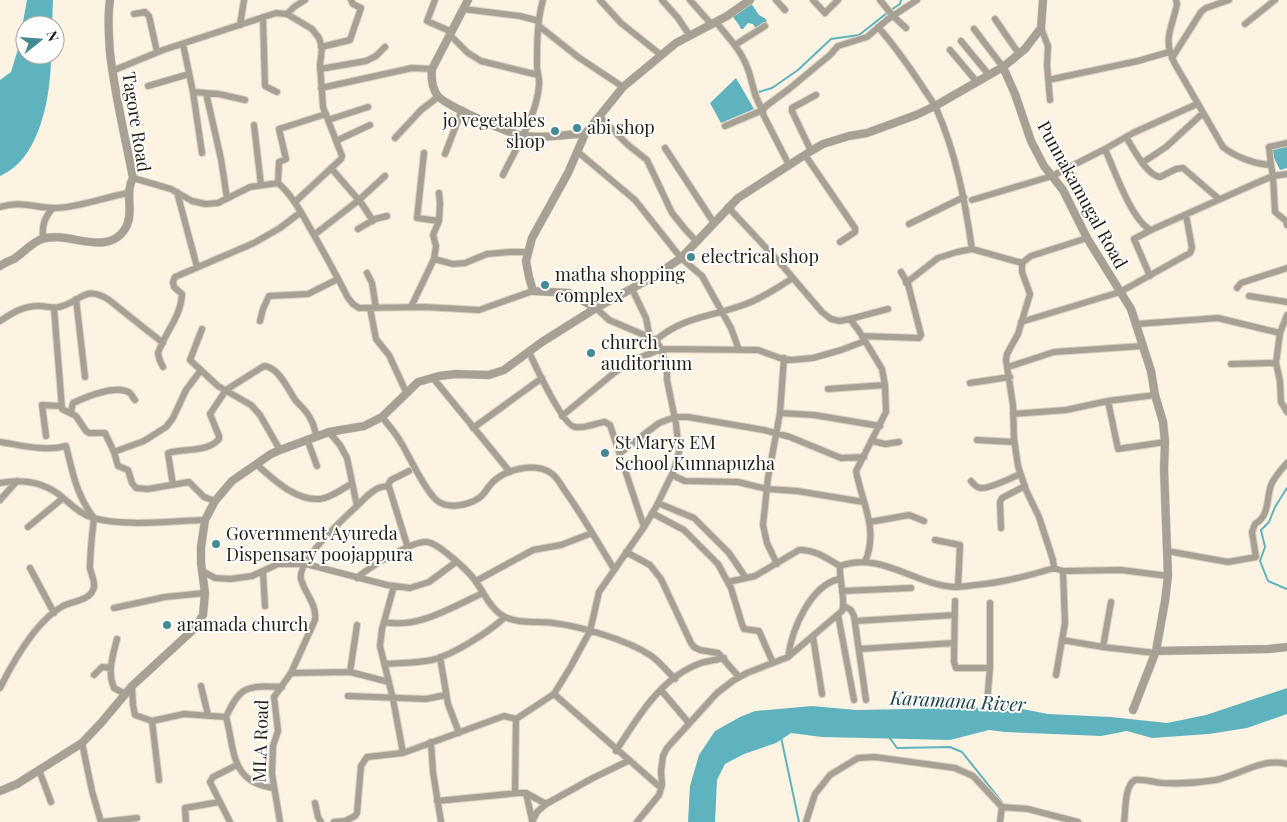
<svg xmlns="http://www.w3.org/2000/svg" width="1287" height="822" viewBox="0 0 1287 822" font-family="'Playfair Display',serif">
<rect width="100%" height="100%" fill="#fdf3e2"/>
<path fill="#5eb3be" d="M27,0H53L52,25H25V55H51C51,94 41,159 0,176V80L11,72L18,49Z
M751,3L759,15L766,19L767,23H764L756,29L753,24L748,23L743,29H741L739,25L733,17L746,6L748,7Z
M736,78L754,109L721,123L710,103Z
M1287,144V168L1280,170L1269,148Z
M1287,688V714L1247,728L1209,734L1166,737L1152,738L1127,731L1101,736L1005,732L989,730L950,740L822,737L791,733L776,743L744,754L725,764L717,780L715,822H688L690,786L699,755L715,731L740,717L755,711L812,706L856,710L1012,707L1048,714L1111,717L1167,723L1206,715Z"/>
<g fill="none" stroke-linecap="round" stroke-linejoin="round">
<path stroke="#5eb3be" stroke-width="2" d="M891,10L900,4L901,0
M759,92L772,88L798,70L831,39L859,35L887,13
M1287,488L1275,507L1269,522L1261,530L1265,547L1260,561L1268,581L1287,589
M781,737L799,822
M889,737L897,748L950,747L962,752L1002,802"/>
<g stroke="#dad1c1" stroke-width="8">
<path id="minor" d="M435,0L427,21L452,32
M600,0L621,23L661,55
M662,0L678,18L690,36
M690,0L712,25
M776,0L785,10
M813,0L825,13L838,0
M880,0L893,16L906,28
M463,9L520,16L539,21
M134,14L145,12L149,16L157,52
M287,14L294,7L305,0
M263,17L265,86L277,92
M995,19L1019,54
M716,22C727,36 741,50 747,67C753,81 753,97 763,110L725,126
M1245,24L1275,0
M240,25L244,0
M539,26L578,57L623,87
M878,27C895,46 908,65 922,86C926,93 932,100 936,108C956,153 965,201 972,249
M1041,28L1048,46L1047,65L1050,100
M974,29L1003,67
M450,35L468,53L481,61L538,75
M961,41L989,75
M183,44L193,92L202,153
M735,45L765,26
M321,47L350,40L361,8L353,4L351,0
M950,50L977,82
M1172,58L1201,12L1206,8L1229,0
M320,69L366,61L376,56L385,47
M112,71L163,50L276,13L287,14L312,29L319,38L322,48L320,65L323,107L342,156L341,159L295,202
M1048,80L1138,61L1169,52
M148,86L189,74
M321,88L412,68L432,69
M193,92L219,94L245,100
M206,93L221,159L227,198
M599,116L628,145L647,160L672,213L685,229L697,242
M328,120L368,107
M254,125L261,185
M1126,137C1133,148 1146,175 1160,177L1176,169L1183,168L1219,199
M395,138L421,110L438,97
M336,141L370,125
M665,148L714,223
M1105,149C1114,169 1132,222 1151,230L1254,184L1273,176L1271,165C1255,164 1235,157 1223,147L1175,64C1162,39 1172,29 1177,4L1176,0
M811,151L792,111V108L816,95
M578,152L635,200L681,258L702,276L731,328L739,350
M424,153L417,218L439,221
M445,154L462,110
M805,155L855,228V232L840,242
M1142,163L1166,147L1203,113
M789,165L763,114V110L766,106L789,89L830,55L838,46L867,37L888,19L917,0
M1271,165L1269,147L1287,143
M331,168L362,204L373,221
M1287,174L1273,176L1275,212L1286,221L1287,225
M503,175C516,148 537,115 539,85C540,79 537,72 537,66C537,44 537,21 543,0
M133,178L171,189L192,201L205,204L218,203L250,187L278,183C292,195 301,212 310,228C323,251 336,274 348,298L353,304L359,308L424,307L479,310L533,291
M278,183L279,162L286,159L279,129L326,114
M177,192L197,267
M972,200L1052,176L1105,149L1133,133L1197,104
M0,207C21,200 35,208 55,208C77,208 106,197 128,193
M728,207L781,264L822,312L831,319L840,321L850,319L859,331L882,369L885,385L886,412L856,471C862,503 879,529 865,562
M909,224L964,197
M358,229L375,219L387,216
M314,235L359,200L385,176
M43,239C42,225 44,218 53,208
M434,259L453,264L465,263L487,254L509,252H527
M367,273L372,283L376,308
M1150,276L1134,239L1151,230
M906,283L938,258L957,252L972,249L1022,263
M1237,288L1241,283L1287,268
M632,289L646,318L650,338
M1249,296L1287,302
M76,299L85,377
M411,307L434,259L436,246L433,235L439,221L440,203L439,193
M54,308L62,409L76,416L86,431L89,433H105L114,452L118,466L128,470L132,483L136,488L148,489L189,482L204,497L215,501
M370,308L376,339L389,355L406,392
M1287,315L1280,333L1276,363L1280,381L1281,402L1287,412
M850,319L888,309
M0,321C12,313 25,305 40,306C46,306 53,309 59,307C81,302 85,284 109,300L163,343
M260,321L263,309L269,296L308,294L338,279
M1021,322L1120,292L1190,253L1192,248L1186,215
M1137,324L1218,318L1280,333
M202,329L190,360L218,386L251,405L260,415L280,450
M862,336L919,338L921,335L908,284L901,272
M656,340C684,316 712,317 746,304C763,298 778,287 793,278
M529,352C535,365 563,426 575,427C585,429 595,423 605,422L610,425L644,527
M1231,364L1276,363
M163,367L160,361L158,353C165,332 181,317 182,294L174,287L173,282L175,277L254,243L280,228L301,212
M1008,367L1054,352L1143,346
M433,378L510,472
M970,383L1010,377
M828,389L885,385
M1108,401L1155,395
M71,412L73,403C86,397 117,384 130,393C132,395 133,398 135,400
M780,413L814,415L880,426
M1013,414L1066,410L1108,401L1118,449L1165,442
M562,416L614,373L634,360L661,349L758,350L780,358L791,360L813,358L841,350L865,341
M382,417C388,425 395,432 400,441C409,455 426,494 439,502C450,509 469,505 479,498C485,494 487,488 491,484C504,469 535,462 551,473C557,477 561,485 565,491C583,516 598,543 614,569
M473,428L542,378
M46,436L42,405L61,406
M307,439L317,466
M977,440L1014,442
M872,441L885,444L899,442
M0,442C21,445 45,452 66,446C73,473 76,495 94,518C92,535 90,551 90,568C91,574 95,581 94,587C91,601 72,601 63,606C37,620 13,662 0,688
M114,452L144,441L166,427L173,418L186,390L201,370
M620,453L659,423L675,417H688L764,430L790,437L841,458L864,457
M256,464C273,479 295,501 320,499C331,498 342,489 351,484
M672,475L685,481L738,482L767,489L797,491L864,502
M971,481C973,483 976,488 981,488C990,489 1011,478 1020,474
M0,483C22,479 44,482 62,497C72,505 80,514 93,518C127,527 170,521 205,520
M173,485L168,453C184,448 207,453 219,439V436L210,414L226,390L264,366C279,367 288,390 296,401C302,407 308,412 311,420C314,425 315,430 316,435
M387,486L391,480L409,471
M0,500L17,481
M658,503L694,518L729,553L746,578
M357,506C365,498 377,484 389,487L408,548
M652,513L684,530L718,564L731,588L742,624L744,629L759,631L773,663
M870,522L909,515L924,521
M28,527L63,498
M1001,528L1000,502L1002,498L1025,486
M935,540L960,545L958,587
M1167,551L1228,562L1256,557L1252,532L1255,524C1270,515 1266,500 1271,485C1275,476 1281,470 1287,463
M626,552L650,565L661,579L691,643L694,647L700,650L718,653L739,677
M777,564L767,543L763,525L768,478L780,413L784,358
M30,568L54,613
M1054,568L1053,560L1039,517L1026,490L1018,466L1014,439L1013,405L1006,360L1007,354L1018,334L1030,294L1022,272V263L1031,256L1087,238
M202,571L215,578L230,579L252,576L278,564H306L387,585L410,588L429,582L456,562
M263,572L265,606
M357,578C368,568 413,540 427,542C438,543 470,572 476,582C485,594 491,610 505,617C519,624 538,621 553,623C580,626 627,640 650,655C659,661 667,671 675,679
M476,581L533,550L561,545L592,533
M728,582L755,576L799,550C814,549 828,559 840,566
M394,586L382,629L380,646L393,699L403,753
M842,591L911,588
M955,601L954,662L956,668H990
M1111,602L1103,647L1155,653
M844,606L851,610L854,616L866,700
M114,608L165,597L205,593
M838,615L854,700
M855,621L955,615
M384,622C418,629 452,607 483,593
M813,637L822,694
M117,639C113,655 107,672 114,688L125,694
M1062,640L1103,647
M859,649L954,643
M440,657L448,704L459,733
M788,657C792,629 810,586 839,579
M386,664C401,663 417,663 432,660C453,655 489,632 505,617
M350,672L357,625
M291,673L350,672L389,682
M94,675L102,667L111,668
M1056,675L1065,623L1063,571
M132,686L133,705L135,715L152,721L184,714L226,717C235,750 230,782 273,788
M201,686L208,715
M661,690L688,722
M554,694L661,788
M348,696L426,699L446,695
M987,702L990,668V603
M226,717C241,684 248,686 282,687
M152,721L159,780
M431,742L433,772L441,822
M82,743L92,791L101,822
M616,751C638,717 661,677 701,663C708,661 716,660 724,658
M39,770L51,802
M515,793L516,719L554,694L570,668L590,631L599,592L644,527L656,507L674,470L679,452L676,424L667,380V368L661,349L656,340L609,320L596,308
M526,793L532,820
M437,801L519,793H526L546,804
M315,803L318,817L321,822
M102,822L137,818
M186,822L185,808L219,802
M230,822L210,782L213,777L237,765
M280,822L272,774L273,746L278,731L274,697L291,673L315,620C317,604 305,594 301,579C297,561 344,518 357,506L347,458L340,445L329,432
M334,822L345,821L355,816L357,813L361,766L367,757L403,753L504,716L516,719
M532,822L537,812L546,804L593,778L628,761
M637,822L659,795L662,785L661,771L663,756L667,748L717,693L734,680L747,673L788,657L842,611C846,601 839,579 840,566C881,551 915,585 955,587C962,587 968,586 975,585C1002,583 1028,576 1054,568L1063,571L1121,570L1168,576
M806,822L815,794L830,775L858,758L875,757L955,768L973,776L1002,807L1028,809L1078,822
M1000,822L1002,807
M1124,822C1126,810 1124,786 1135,780C1144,779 1153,782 1162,783C1180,784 1198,783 1216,780C1239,775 1264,757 1287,764"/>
</g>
<g stroke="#dad1c1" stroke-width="9">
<path id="tertiary" d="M468,0L432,69C431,78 432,87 437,95C444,105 510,134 524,136C544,139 565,134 585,134
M750,0L727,16L676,43L623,87L585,134L568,173L532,238L526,261L529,277L533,291L569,293L596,308L655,276L681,258L738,198L811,151L823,144L849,136L867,133L916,115L935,106L1003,67L1025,49L1041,28L1043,0
M1003,67L1015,94L1031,141L1044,166L1063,190L1087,238L1131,309L1151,371L1155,395L1163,422L1165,442L1164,469L1168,576L1165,601L1156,651L1133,710
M0,266C4,263 9,261 14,259C23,253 31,243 42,239C67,230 107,258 125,229C135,213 124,194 133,178C125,136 115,96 110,53C109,35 107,18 110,0
M1156,651L1269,649L1287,647
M0,791L17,784L82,743L101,723L132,686L195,628L203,615L205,593L201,563V547L205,520L215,501L232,481L271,454L280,450L329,432L364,426L382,417L418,382L439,376L456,374L489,375L504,370L542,342L596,308"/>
</g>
<use href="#minor" stroke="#a7a195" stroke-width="6"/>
<use href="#tertiary" stroke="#a7a195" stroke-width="8"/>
</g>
<g fill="#448a93" stroke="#fff" stroke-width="2">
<circle cx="577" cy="128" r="5"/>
<circle cx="555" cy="131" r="5"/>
<circle cx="691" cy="257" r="5"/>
<circle cx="545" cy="285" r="5"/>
<circle cx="591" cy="353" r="5"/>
<circle cx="605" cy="453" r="5"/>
<circle cx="216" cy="544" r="5"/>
<circle cx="167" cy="625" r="5"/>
</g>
<g text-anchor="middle" stroke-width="4" stroke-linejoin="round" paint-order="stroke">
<g font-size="18" fill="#231d13" stroke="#fff" text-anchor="start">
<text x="545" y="127" text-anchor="end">jo vegetables<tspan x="545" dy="21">shop</tspan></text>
<text x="587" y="134">abi shop</text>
<text x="701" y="263">electrical shop</text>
<text x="555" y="281">matha shopping<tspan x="555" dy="21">complex</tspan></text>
<text x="601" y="349">church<tspan x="601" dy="21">auditorium</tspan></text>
<text x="615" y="449">St Marys EM<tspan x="615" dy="21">School Kunnapuzha</tspan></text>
<text x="226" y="540">Government Ayureda<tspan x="226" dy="21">Dispensary poojappura</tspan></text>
<text x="177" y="631">aramada church</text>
</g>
<g font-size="18" fill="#231d13" stroke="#fff">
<text transform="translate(136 122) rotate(81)" y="6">Tagore Road</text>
<text transform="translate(1082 195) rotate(61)" y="6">Punnakamugal Road</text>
<text transform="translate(261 741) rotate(-88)" y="6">MLA Road</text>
</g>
<g font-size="19" font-style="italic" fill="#1b4248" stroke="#fff">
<text transform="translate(958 701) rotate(3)" y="7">Karamana River</text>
</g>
</g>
<g transform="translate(40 40) rotate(73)"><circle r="24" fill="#ffffff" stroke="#a7a5a1"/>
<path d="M0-4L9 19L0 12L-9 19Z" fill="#448a93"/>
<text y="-8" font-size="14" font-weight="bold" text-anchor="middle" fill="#231d13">N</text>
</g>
</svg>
